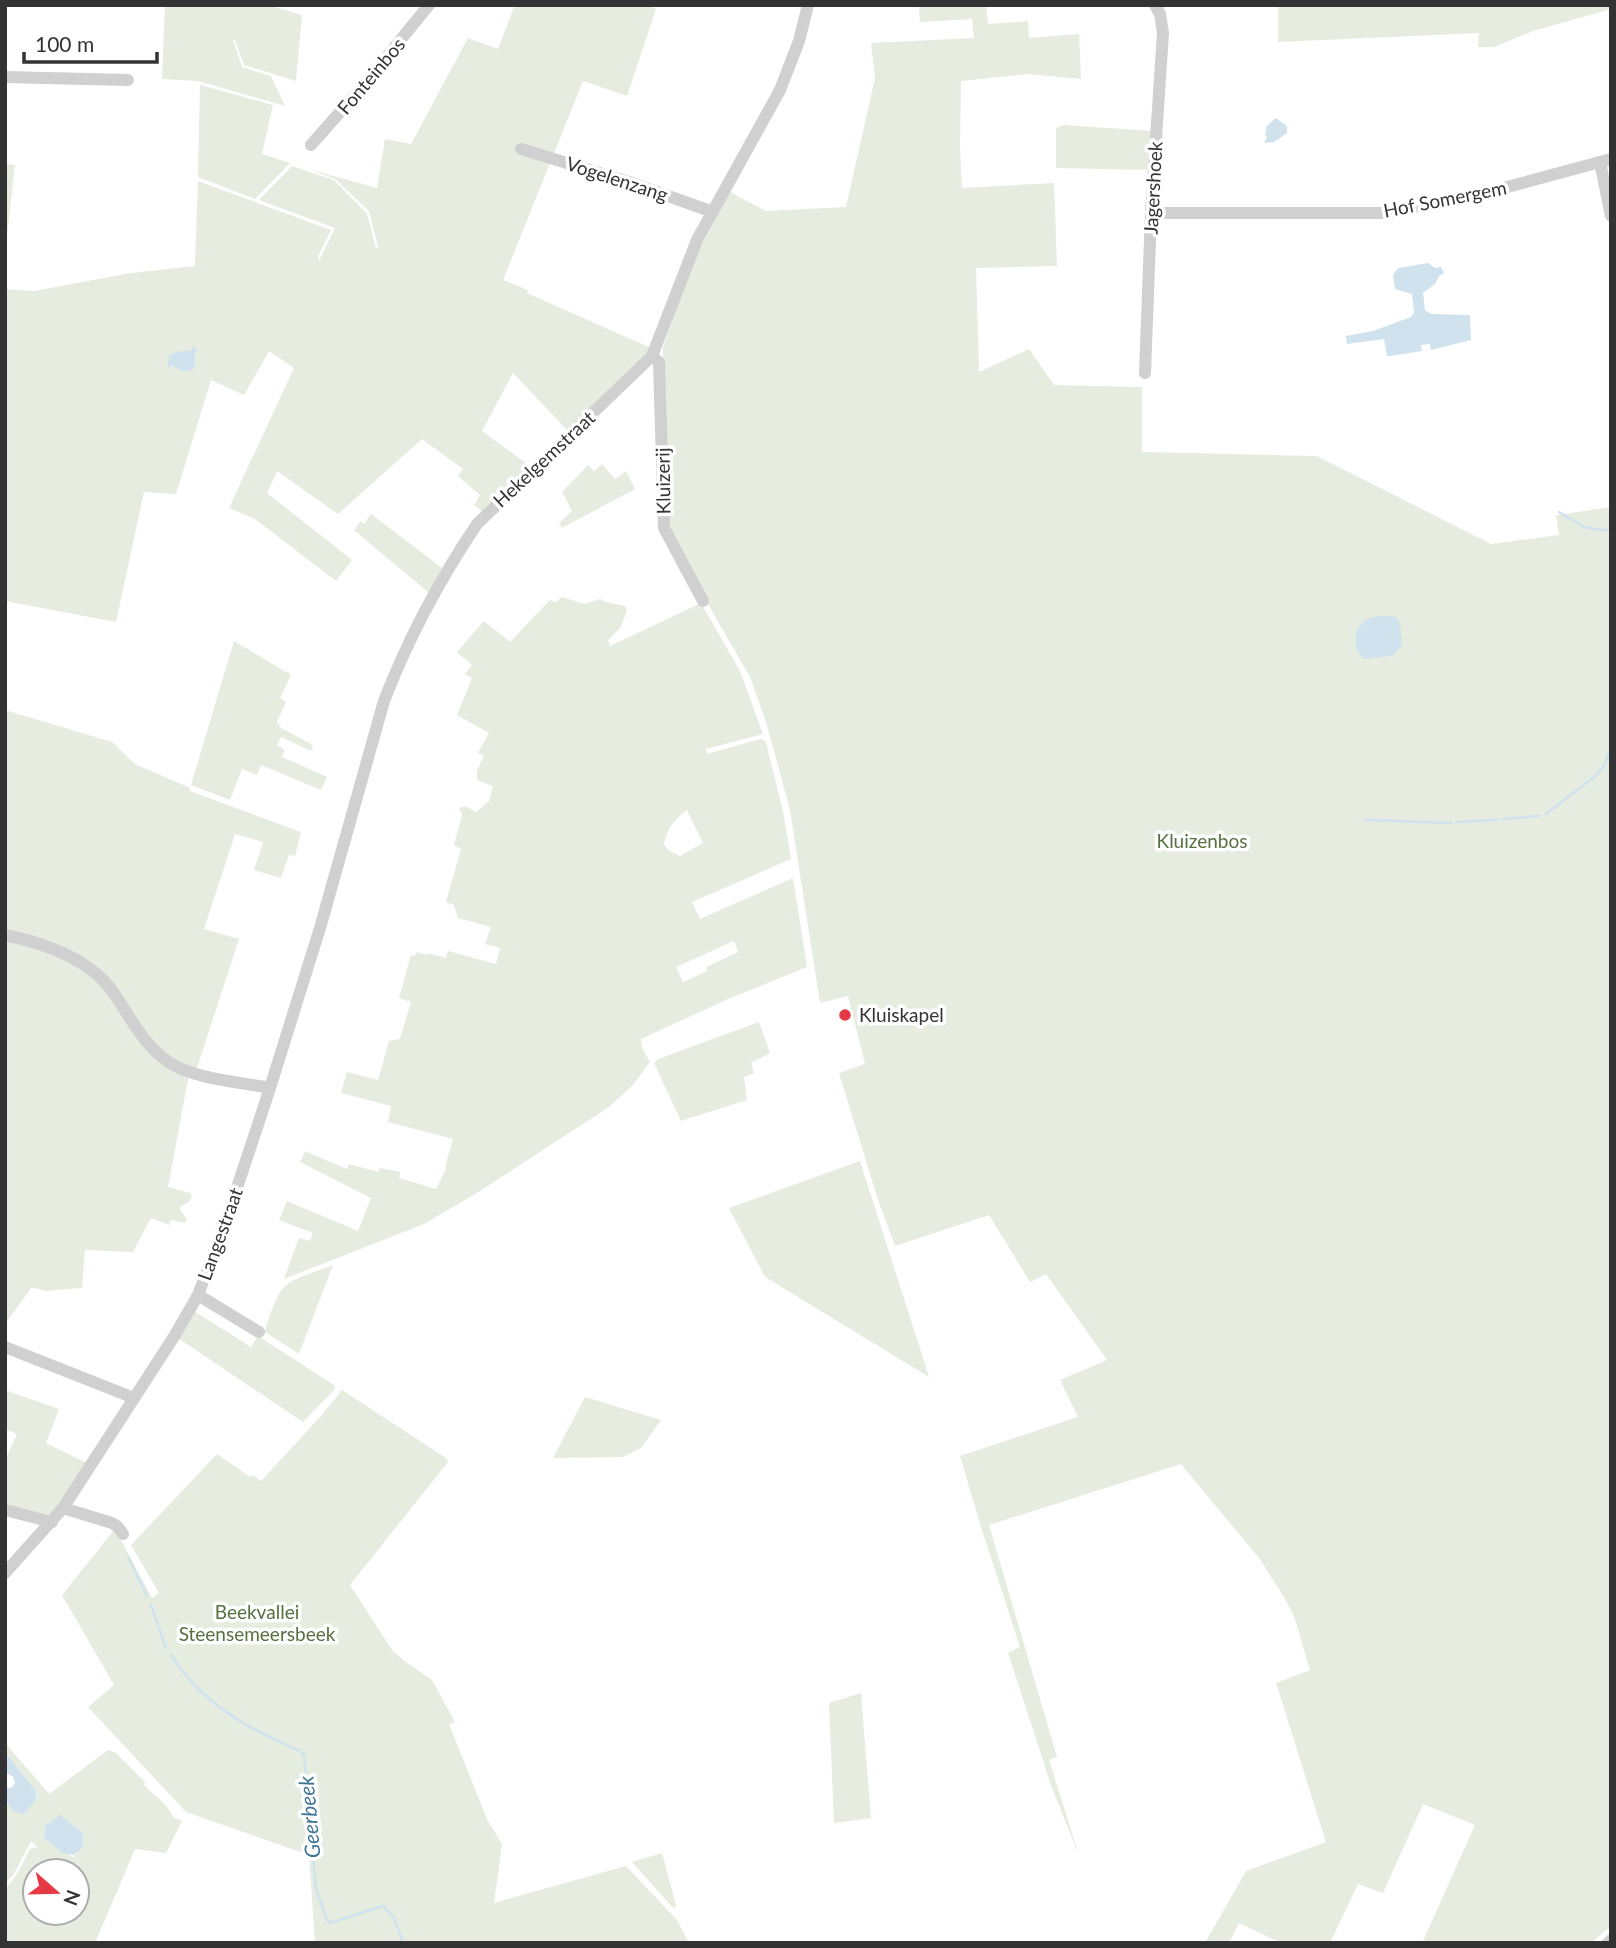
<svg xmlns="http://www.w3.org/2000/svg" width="1616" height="1948" viewBox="0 0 1616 1948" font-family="Lato,sans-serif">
<rect width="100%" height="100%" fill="#fff"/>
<path fill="#e6ecdf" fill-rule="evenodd" d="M165,5H268L302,15L296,81L244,65L235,40H233L242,67L271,76L285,106L198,81L162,79Z
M515,5H647L656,9L627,96L583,81L503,280L528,290L527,293L536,297L651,348L645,357L568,431L513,373L482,431L530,466L483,512L474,505L480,495L458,476L463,469L422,439L338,514L277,471L267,493L352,560L336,581L255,519L229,508L294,368L269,351L244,395L211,380L176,494L144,492L116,622L5,601V289L34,291L131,273L195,266L198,181L331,230L318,256L319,261L335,228L259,200L292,166L334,180L367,214L376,249L378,247L369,211L335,179L312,170L377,188L385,139L411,144L468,38L498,49Z
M919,5H986L988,24L1028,21L1029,38L1079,34L1081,79L1028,74L961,81L960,146L962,188L1054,183L1057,266L976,268L979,372L1029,349L1054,385L1142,387V452L1317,456L1491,544L1559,535L1556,515L1611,507V1926L1591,1943L1423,1941L1475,1825L1423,1804L1383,1893L1358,1884L1330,1943H1281L1239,1923L1229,1943H1205L1246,1871L1326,1842L1276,1683L1310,1670L1294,1616L1284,1597L1259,1558L1181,1464L989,1525L1057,1757L1049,1760L1079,1855L1052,1788L1008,1653L1020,1647L981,1527L960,1456L1078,1417L1060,1380L1107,1360L1046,1274L1030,1282L989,1215L895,1246L878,1200L839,1073L865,1064L848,996L820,1003L790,810L767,725L750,677L709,606L666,523L663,347L694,259L730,192L766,211L846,207L875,78L871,43L974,38L972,19L920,22Z
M1278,5H1611V9L1533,31L1494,47H1478L1479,33L1278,42Z
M200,85L273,105L262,154L290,163L255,199L198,177Z
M1064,125L1152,131L1150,170L1056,168V128Z
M5,164L15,165L5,254Z
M602,464L615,479L626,471L635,489L562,528L559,523L572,511L562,492L588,465L594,471Z
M371,514L442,568L429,593L354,530L361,521L364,524Z
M562,597L585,604L600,599L606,602L625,606L627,611L620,628L608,640L610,646L701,603L740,671L763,734L706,749L707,754L757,740L762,739L766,742L784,816L791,859L692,902L700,919L793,878L807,967L726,1000L641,1039L642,1048L650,1062L632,1086L609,1107L477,1193L424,1224L284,1279L299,1238L310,1241L313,1233L279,1220L287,1201L358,1231L371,1198L300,1162L305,1151L347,1169L349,1164L378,1172L380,1168L400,1172L399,1178L436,1189L446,1169L445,1167L453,1139L388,1122L391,1106L341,1093L347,1072L378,1080L389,1041L400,1039L411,1002L399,998L411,955L415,956L416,952L427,955L428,953L446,958L448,951L496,964L500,948L485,944L491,927L458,918L454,905L446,902L461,849L454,845L462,815L459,808L465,806L476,812L489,801L493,786L477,780V770L484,756L478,753L489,733L457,715L472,678L465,674L472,665L457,652L484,621L510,642L550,600L556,602ZM687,810L703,843L680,856L668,850L664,845C666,829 675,819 687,810ZM734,941L738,952L706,967L707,971L683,982L676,967Z
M234,641L291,675L280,698L286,702L277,722L281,728L313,745L311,751L281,737L277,745L285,750L282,757L327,777L321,790L261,765L257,775L242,769L230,800L191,785Z
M5,710L112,742L135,764L190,788V791L301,832L295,856L289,855L281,878L254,870L263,842L235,834L204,929L239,939L196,1071L164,1055L104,977L5,931Z
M5,936L71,960L105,985L127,1022L189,1074L168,1187L190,1193L192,1196L189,1202L180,1207V1210L187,1219L185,1223L171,1220L169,1225L151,1218L133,1252L85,1250L82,1288L45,1291L32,1287L5,1324Z
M759,1022L770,1053L751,1063L754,1073L744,1077L747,1100L681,1121L654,1063L658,1059Z
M860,1161L929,1377L765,1277L729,1208Z
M333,1265L299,1354L265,1332C281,1278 283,1284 333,1265Z
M194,1311L251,1347L258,1336L334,1385L335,1389L303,1422L178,1338Z
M5,1390L59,1409L46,1443L87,1463L54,1513L50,1515L5,1505V1460L17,1434L5,1429Z
M342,1390L446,1458L448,1462L350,1585L392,1650L403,1660L432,1680L455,1722L449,1724L487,1819L502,1844L494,1903L626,1866L677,1920L689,1943H315L309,1855L186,1812L88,1707L114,1685L62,1595L115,1529L152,1598L159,1593L131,1545L217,1454L250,1477L253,1475L261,1481L322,1415Z
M585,1397L661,1420L641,1448L623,1457L553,1458Z
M861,1693L871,1818L834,1823L829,1703Z
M5,1743L49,1794L108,1750L116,1753L145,1782L144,1785C154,1796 168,1803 173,1817L182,1821L166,1853L135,1849L95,1943H5V1889L16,1876L30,1849L38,1847L31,1841L14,1874L5,1883V1800L14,1811L37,1797V1792L5,1752ZM60,1816L77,1853L74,1855L75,1858L47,1841L49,1822ZM35,1871H77V1913H35Z
M662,1853L676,1905L674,1909L632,1862Z"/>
<path fill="#cfe2ee" d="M1276,118L1287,126V133L1274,142L1264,143L1267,137L1265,135L1267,126Z
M1428,263L1435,268L1441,267L1444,273L1439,276L1435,284L1423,293L1425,310L1431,314L1470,315L1471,340L1431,350L1430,344L1421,345L1422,351L1390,356H1387L1384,339L1347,344L1346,336L1373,331L1411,317L1414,312L1412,294L1395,289L1393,275L1398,268Z
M192,346L198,350L195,353L194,369L183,372L172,365L167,369L169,355L180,351H191Z
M1379,616L1397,617L1400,623L1402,645L1392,656L1364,659C1354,652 1352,631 1363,622C1366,619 1375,617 1379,616Z
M5,1752L37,1792L35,1801L24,1814C7,1813 5,1798 5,1785L8,1788H11L15,1783L13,1777L5,1772Z
M60,1815L83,1833V1846L74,1855L63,1853L44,1838L46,1825Z"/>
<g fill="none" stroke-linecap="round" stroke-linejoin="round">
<path stroke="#cfe2ee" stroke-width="2.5" d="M1559,512L1584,527L1599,530
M1601,530L1611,529
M1546,814L1594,777L1604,766L1611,747
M1502,819L1539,816
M1365,820L1452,823
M1456,822L1498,820
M128,1557L147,1596
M151,1605L166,1648
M171,1655C202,1704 249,1729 300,1751L304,1755L316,1889L327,1920
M328,1921L330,1923L383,1906L394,1917L403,1943"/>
<path stroke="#d0d0d0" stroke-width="12" d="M5,77L128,80
M311,145L362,87L429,5
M521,149L629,182L713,212
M1600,162L1611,216
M1151,213H1386L1496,190L1611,159
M652,356L659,362L664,528L703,601
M1145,373L1151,213L1163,33L1160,14L1155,5
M5,935C44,943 89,958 113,992C131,1018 143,1045 170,1063C195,1079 240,1082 270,1088
M198,1295L259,1332
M5,1347L134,1398
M63,1508L112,1523L118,1527L123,1534
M5,1510L52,1522
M5,1573L63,1508L175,1335L198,1295L227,1218L270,1088L320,928L384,701C408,639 440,579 477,524L652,356L697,240L780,90L799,41L808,5
M1608,1943L1611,1940"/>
</g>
<circle fill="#e63946" stroke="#fff" stroke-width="2.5" cx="845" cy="1015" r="7"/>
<g text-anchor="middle" stroke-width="7" stroke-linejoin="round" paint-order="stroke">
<g font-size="19" fill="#333" stroke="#fff">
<text transform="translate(371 76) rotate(-50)" y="7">Fonteinbos</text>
<text transform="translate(617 179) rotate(18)" y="7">Vogelenzang</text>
<text transform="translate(1153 188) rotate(-87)" y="7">Jagershoek</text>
<text transform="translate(1445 199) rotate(-11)" y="7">Hof Somergem</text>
<text transform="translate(544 459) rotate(-43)" y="7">Hekelgemstraat</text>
<text transform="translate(663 481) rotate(-91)" y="7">Kluizerij</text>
<text transform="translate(220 1234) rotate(-70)" y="7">Langestraat</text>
</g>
<g font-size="19" fill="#56703f" stroke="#fff">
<text x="1202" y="848">Kluizenbos</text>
<text x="257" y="1619">Beekvallei<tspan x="257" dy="22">Steensemeersbeek</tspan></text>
</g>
<g font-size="19" fill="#333" stroke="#fff" text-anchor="start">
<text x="859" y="1022">Kluiskapel</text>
</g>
<g font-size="21" font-style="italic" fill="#3f7597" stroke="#fff">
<text transform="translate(310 1817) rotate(-95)" y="7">Geerbeek</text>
</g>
</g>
<rect width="1616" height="1948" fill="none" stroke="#333333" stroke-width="14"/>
<g transform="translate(56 1892) rotate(110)"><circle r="33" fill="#ffffff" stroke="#adadad" stroke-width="2"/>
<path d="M0-5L12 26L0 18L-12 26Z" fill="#e63946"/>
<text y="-10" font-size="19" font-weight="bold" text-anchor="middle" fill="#333333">N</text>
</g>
<path d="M24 52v10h133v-10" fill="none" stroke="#333333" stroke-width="3.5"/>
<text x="35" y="52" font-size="21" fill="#333333" stroke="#ffffff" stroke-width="5" paint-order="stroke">100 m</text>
</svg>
